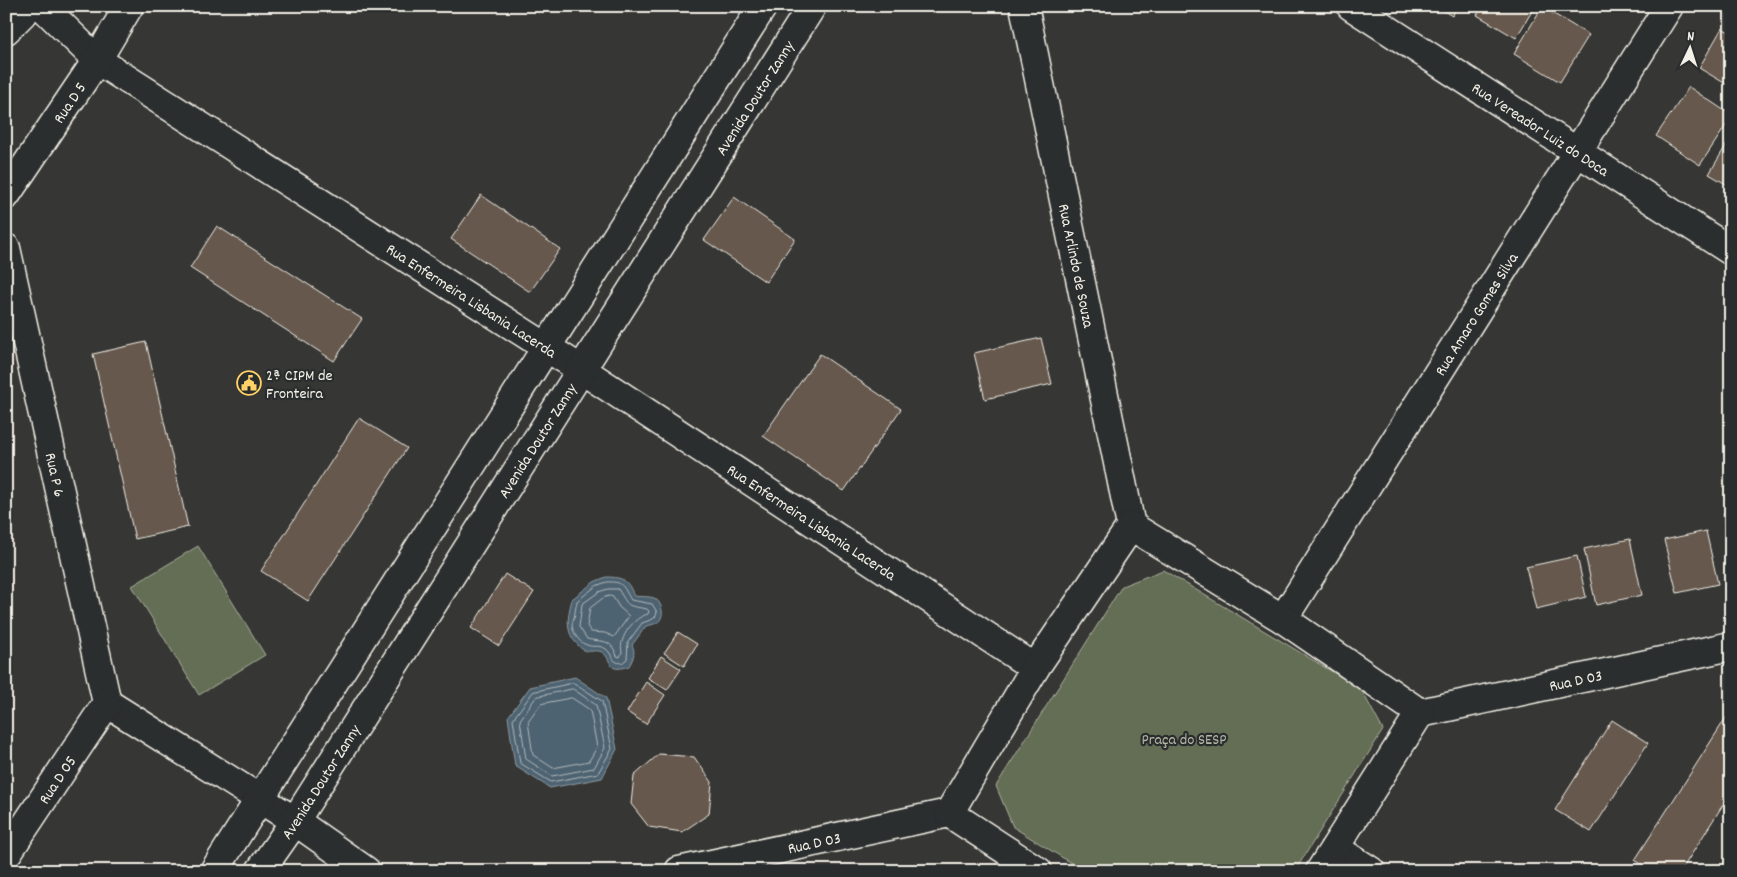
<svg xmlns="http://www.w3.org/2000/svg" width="1737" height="877" viewBox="0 0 1737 877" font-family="Dekko,sans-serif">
<rect width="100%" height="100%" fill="#363634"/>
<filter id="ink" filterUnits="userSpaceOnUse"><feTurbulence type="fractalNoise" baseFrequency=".02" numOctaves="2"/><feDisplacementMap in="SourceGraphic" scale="10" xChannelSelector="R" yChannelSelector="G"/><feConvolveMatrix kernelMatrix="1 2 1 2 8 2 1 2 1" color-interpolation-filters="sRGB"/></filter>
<g filter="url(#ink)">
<path fill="#646e54" stroke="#acb09e" d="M198,546L265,655L199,695L132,586Z
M1163,570L1361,689L1383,730L1295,871H1084L1013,827L996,786L1122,586Z"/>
<path fill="#4e6372" stroke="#909ca1" d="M606,577C623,577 628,580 634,596C640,597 649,596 654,598C661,601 665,614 660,620C657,624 651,625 646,626L632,645C636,652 633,660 629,666C606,674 613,660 603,653C598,649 593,652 588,651C584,651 580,648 578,645C564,632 568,615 572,599L594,582Z
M575,677L606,698L617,749L602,778L550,788L515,766L508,717L530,687Z"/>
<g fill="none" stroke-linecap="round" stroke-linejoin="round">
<path stroke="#b2b8b9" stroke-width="1" d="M607,582C624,581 623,587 631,600L652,604L657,612L656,616L653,619L642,623L628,642L627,659L622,663C611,663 613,654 606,649C599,644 593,648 587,645C579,643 572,632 572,624C573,620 575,616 575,612C576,608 576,605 577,601L596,586Z
M608,589H618C630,608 625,605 647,609L649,611L648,614C634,617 618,638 622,652L620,657L617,656C610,637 602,643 587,639L579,627L582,604L599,592Z
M610,596L613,597L619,607L629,616L614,637L605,633L591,632L587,626L590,608L603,598Z
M574,683L602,701L612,749L598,773L551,782L520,763L513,719L533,692Z
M573,689L596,705L605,748L594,768L552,776L526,759L520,720L536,697Z
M572,698L590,710L597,747L589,761L553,768L533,755L528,722L541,704Z"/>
</g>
<path fill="#66594e" stroke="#f4f1e8" d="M1436,6H1458L1452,16Z
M1483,6H1535L1516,38L1477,15Z
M1542,7L1589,35L1560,82L1514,54Z
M1722,28L1731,33V87L1699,68Z
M1689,87L1731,115V118L1700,165L1656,136Z
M1731,137V187L1709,174Z
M481,195L560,249L530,292L451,239Z
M734,197L795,239L766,282L704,240Z
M217,226L362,319L334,361L190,268Z
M1041,338L1052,384L985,399L974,353Z
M146,342L188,527L135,539L93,354Z
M820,354L901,409L844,491L763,436Z
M359,418L407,448L308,601L261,571Z
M1731,511V548L1723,513Z
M1706,531L1718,584L1677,593L1664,540Z
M1630,539L1642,595L1596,605L1584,549Z
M1577,556L1586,597L1536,609L1526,567Z
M505,574L534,592L499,646L471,628Z
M678,632L697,644L684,666L664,653Z
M661,656L681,669L667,690L648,678Z
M646,682L665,695L646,724L627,712Z
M1731,710V792L1681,871H1652L1635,860Z
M1612,720L1648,743L1591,832L1555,810Z
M659,754L694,757L712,782L709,814L682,832L649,827L631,804L634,776Z"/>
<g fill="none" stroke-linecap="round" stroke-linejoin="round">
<g stroke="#f4f1e8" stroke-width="31">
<g id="minor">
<path id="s1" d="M42,6L97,60L582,370L1035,668"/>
<path id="s2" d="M1024,6L1131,526"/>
<path id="s3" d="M1351,6L1731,251"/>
<path d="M6,30L30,6"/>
<path id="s4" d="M6,195L97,60L129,6"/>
<path id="s5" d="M6,248L107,703"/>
<path id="s6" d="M1283,619L1669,6"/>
<path d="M107,703L295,821L366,871"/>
<path id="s7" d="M1420,713L1731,646"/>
<path d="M1335,848L1371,871"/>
<path id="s8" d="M6,855L107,703"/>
<path id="s9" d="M679,871L949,813"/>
<path d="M1038,871L949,813L1035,668L1131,526L1283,619L1420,713L1320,871"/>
</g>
</g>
<g stroke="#f4f1e8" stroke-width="31">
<g id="tertiary">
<path d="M214,871L763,6"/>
<path id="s10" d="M260,871L295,821L812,6"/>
</g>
</g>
<use href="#minor" stroke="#2a2d2e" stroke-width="28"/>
<use href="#tertiary" stroke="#2a2d2e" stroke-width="28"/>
</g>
</g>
<defs>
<g id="civic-ring" transform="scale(1.25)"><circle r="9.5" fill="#2a2d2e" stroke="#ffd166" stroke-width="1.5"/><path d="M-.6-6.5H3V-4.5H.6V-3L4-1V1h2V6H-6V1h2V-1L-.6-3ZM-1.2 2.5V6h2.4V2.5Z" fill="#ffd166"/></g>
</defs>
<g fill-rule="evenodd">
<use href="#civic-ring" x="249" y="383"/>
</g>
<g text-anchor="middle" stroke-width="4.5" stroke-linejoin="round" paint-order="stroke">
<g font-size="16" fill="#f4f1e8" stroke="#2a2d2e">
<text dy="6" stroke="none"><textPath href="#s10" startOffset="918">Avenida Doutor Zanny</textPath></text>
<text dy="6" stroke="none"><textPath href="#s4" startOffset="112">Rua D 5</textPath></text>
<text dy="6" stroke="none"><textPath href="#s3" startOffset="226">Rua Vereador Luiz do Doca</textPath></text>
<text dy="6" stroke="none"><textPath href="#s2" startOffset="265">Rua Arlindo de Souza</textPath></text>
<text dy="6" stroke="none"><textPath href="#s1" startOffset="522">Rua Enfermeira Lisbania Lacerda</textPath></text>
<text dy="6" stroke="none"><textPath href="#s6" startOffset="361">Rua Amaro Gomes Silva</textPath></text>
<text dy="6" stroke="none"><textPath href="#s10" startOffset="512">Avenida Doutor Zanny</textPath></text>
<text dy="6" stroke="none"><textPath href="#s5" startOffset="232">Rua P 6</textPath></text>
<text dy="6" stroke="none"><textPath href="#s1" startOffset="928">Rua Enfermeira Lisbania Lacerda</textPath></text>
<text dy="6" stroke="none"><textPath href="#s7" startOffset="159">Rua D 03</textPath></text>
<text dy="6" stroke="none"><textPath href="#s8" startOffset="91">Rua D 05</textPath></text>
<text dy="6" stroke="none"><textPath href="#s10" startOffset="108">Avenida Doutor Zanny</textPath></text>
<text dy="6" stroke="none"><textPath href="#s9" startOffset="138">Rua D 03</textPath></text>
</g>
<g font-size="16" fill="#f4f1e8" stroke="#2a2d2e" text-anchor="start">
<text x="266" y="380">2ª CIPM de<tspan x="266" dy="18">Fronteira</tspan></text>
</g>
<g font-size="16" fill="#b3b6a5" stroke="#2a2d2e">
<text x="1184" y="744">Praça do SESP</text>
</g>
</g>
<rect width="1737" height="877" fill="none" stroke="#2a2d2e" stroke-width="25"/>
<rect x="12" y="12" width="1712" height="852" fill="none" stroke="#f4f1e8" stroke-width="2" filter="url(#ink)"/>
<g transform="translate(1690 48) rotate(4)" stroke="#2a2d2e" stroke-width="4" paint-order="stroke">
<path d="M0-4L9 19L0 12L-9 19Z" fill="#f4f1e8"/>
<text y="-8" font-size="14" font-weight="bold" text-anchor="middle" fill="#f4f1e8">N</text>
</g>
</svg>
